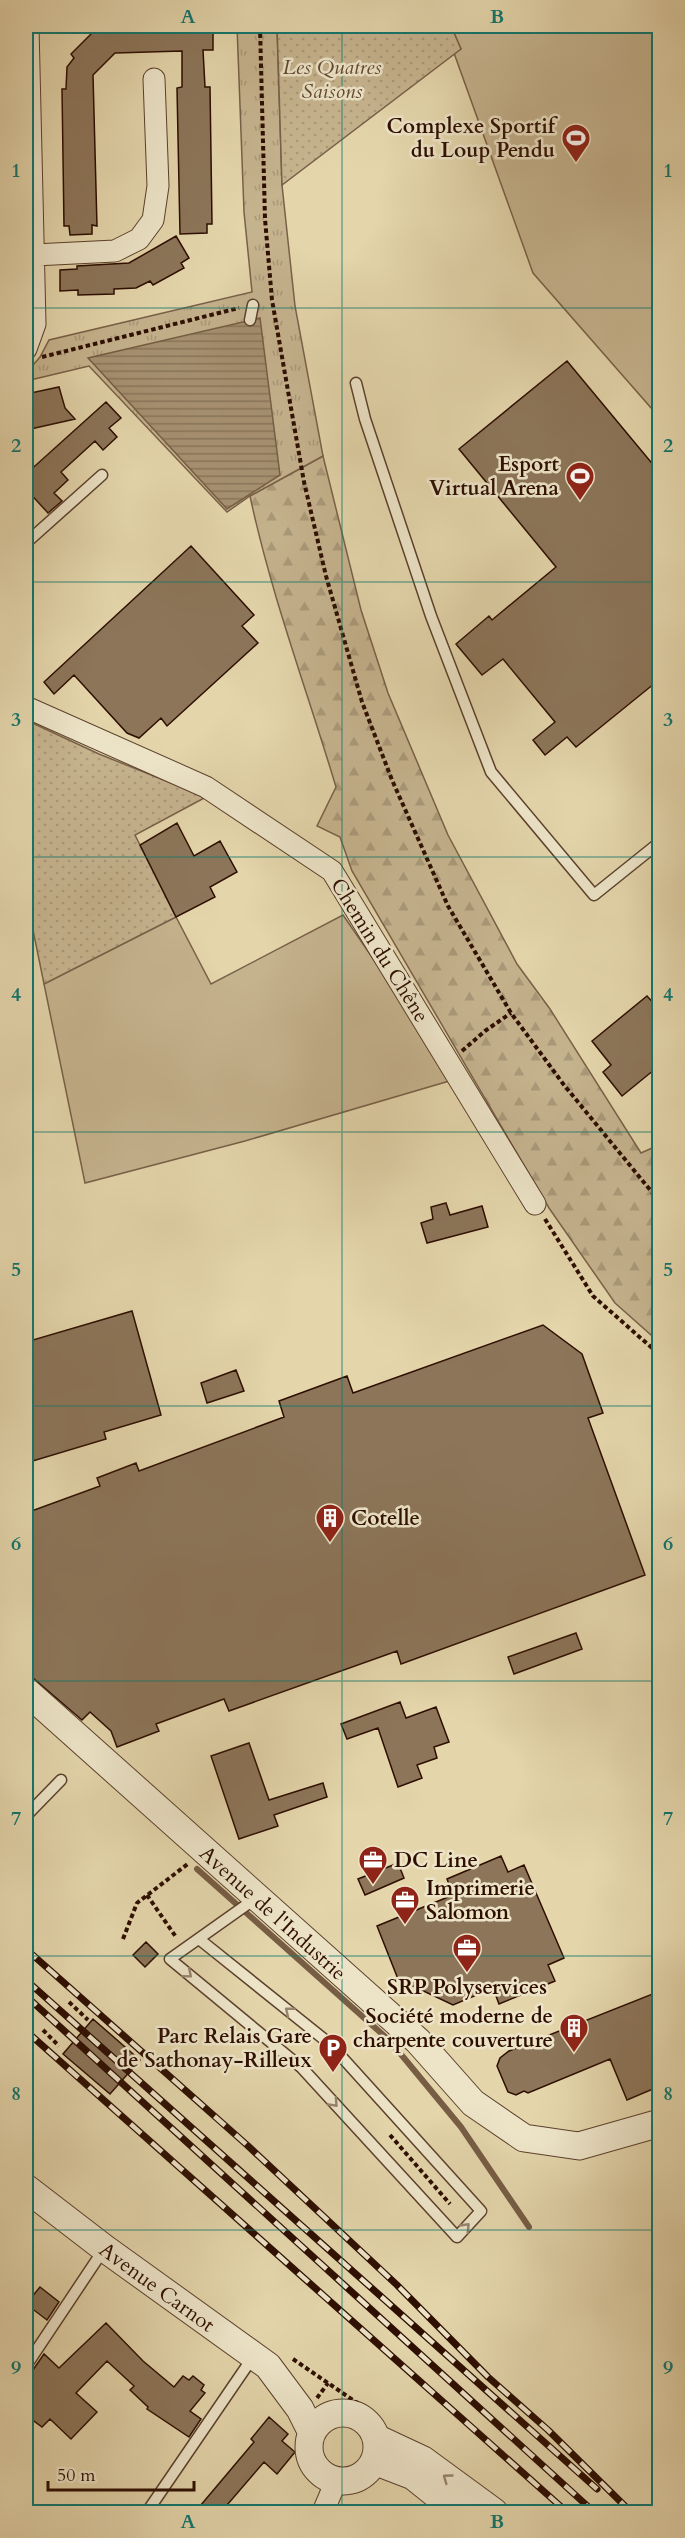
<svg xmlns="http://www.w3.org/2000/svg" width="685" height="2538" viewBox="0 0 685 2538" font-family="Cardo,serif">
<defs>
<pattern id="forest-firs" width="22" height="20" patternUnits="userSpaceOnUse" patternTransform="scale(1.5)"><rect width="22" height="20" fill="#c5b38e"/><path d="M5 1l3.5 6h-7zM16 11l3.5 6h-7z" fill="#aa9979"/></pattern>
<pattern id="park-tufts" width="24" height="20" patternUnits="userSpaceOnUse" patternTransform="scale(1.5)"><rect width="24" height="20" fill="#c5b38e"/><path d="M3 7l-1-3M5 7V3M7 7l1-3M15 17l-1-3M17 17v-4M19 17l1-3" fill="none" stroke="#aa9979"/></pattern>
<pattern id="garden-dots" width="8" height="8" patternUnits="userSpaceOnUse" patternTransform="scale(1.5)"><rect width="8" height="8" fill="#c5b38e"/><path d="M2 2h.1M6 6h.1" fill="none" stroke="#aa9979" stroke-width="1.8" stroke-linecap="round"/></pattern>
<pattern id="water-rules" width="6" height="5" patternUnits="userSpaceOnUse" patternTransform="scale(1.5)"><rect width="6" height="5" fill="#a69171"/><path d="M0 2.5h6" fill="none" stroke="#88755a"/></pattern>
</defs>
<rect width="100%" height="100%" fill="#e4d5ab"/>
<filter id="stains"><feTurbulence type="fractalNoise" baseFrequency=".00333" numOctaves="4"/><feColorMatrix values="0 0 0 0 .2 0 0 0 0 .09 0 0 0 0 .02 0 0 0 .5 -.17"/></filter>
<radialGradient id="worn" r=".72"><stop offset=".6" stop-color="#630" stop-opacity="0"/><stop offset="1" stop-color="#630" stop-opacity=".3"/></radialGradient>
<path fill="#c5b38e" stroke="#796048" stroke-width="1.5" d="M451,26H659V417L533,273L454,53L461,49Z
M343,915L456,1079L245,1141L85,1183L44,984L176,917L211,984Z"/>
<path fill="url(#forest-firs)" stroke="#796048" stroke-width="1.5" d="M323,456L361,610L388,693L448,835L517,964L550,1009L641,1153L659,1145V1342L615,1303L549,1208L352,871L340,837L317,826L336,787C307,690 271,595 250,496Z"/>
<path fill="url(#park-tufts)" stroke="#796048" stroke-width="1.5" d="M237,26H277L282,185L295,306L323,456L250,496L227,512L89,366L26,381V373L40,357L49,340L252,292L244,212Z"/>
<path fill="url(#garden-dots)" stroke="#796048" stroke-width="1.5" d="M277,26H451L461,49L282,185Z
M26,720L99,754L206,797L135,835L176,917L44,984L26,896Z"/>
<path fill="url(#water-rules)" stroke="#765d44" stroke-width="1.5" d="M260,318L280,475L227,509L88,358Z"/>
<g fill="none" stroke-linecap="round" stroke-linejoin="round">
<path stroke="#765d44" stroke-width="6" d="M197,1869L390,2041L461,2127L529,2227"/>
</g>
<path fill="#8c7559" stroke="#2d0e01" stroke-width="1.5" d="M108,26H213V50H203L205,87H210L212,224H207V233L180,234L177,88L182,87V51L115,53L93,75L97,226L92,225V234L70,235L69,226H64L62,89H66L67,67L74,58L71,54L96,29L99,32Z
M176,236L189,258L181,263L184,268L153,285L150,281L136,288L114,289V294L78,295V290L60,291V270L77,269V266L129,263Z
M567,361L660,473V679L576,747L567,737L545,755L533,740L555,722L503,659L482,675L456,644L489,616L492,620L556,567L459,449Z
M59,387L65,408L75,419L26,430V394Z
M106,402L121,418L109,428L117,437L103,450L95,441L61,472L68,480L54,493L62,501L48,513L26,489V474Z
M191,546L254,615L242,626L258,643L167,726L161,718L139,738L127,733L74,675L54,694L44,682Z
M177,823L194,856L220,841L237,872L210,887L215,897L176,917L140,845Z
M647,996L660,1010V1065L622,1096L603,1072L611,1065L592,1041Z
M446,1203L450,1215L482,1206L488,1227L427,1243L421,1223L433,1219L431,1207Z
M132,1311L161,1415L104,1432L106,1439L26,1463V1342Z
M543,1325L582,1354L603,1413L588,1418L645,1575L401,1664L397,1651L229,1711L224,1699L156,1724L159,1731L117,1747L111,1731L90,1712L82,1720L26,1672V1513L100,1486L97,1478L136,1463L139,1471L284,1417L279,1401L347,1376L353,1393Z
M236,1370L244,1391L207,1403L201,1383Z
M576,1633L582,1649L514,1674L508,1657Z
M400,1702L406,1718L436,1707L449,1742L434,1747L437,1758L417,1765L422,1778L398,1787L378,1728L347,1739L341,1724Z
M249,1743L269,1800L323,1783L327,1797L274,1815L278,1826L239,1839L211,1756Z
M501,1856L508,1872L524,1865L564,1958L548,1965L555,1981L499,2004L493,1988L453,2005L398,1979L377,1926L453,1895L447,1879Z
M398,1863L404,1878L365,1895L358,1879Z
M146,1942L158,1954L145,1967L133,1955Z
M660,1991V2086L627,2100L610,2059L528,2093L524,2091L516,2095L508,2092L497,2066L500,2058L509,2051Z
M93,2019L140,2060L110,2094L63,2054Z
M40,2287L59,2302L47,2320L26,2304Z
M106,2323L143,2361L174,2387L183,2376L189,2380L193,2376L204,2385L201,2390L205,2393L190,2411L201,2419L189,2437L147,2409L148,2407L130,2390L134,2386L107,2361L76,2393L97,2412L71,2439L50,2419L42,2427L26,2415V2380L44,2354L59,2368Z
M269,2417L288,2434L282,2441L295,2452L277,2474L264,2462L221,2512H195L254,2442L251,2439Z"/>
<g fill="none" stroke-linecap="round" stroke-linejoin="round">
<g stroke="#5b402c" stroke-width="13">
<path id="service" d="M250,320L253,305
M356,383L365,419L431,616L491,772L594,895L660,842
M26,543L102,475
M26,1816L61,1780
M199,1939L330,2044L481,2211L457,2237L302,2068L170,1959L256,1898
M26,2366L104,2249
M147,2512L253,2357"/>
</g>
<g stroke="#5b402c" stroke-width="23">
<path id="minor" d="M34,255L115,251L139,239L153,220L158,186L154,79
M26,349L35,324L28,26
M26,707L206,787L332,871L535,1204
M323,2512L336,2481"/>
</g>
<g stroke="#5b402c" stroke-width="29">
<path id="tertiary" d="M26,1691L418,2041L473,2103L524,2138L579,2146L660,2123
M26,2188L104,2248L268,2366L300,2409L312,2433
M309 2447a34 34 0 1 1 68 0a34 34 0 1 1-68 0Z
M376,2438L423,2460L494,2512
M374,2461L413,2476L458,2512"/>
</g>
<path stroke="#2d0e01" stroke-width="4" stroke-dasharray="4.5 3" stroke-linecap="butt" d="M260,26L265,219L272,300L304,482L326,576L362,702L392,780L448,906L511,1013L564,1085L660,1202
M42,357L239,308
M462,1051L485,1031L511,1013
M545,1219L593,1296L660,1355
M147,1895L176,1937
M123,1939L137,1903L189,1863
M69,2002L88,2020
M43,2030L59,2046
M390,2135L450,2204
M293,2359L376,2416
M317,2398L328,2383"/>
<use href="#service" stroke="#ede4c8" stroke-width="10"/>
<use href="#minor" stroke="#ede4c8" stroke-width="21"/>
<use href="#tertiary" stroke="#ede4c8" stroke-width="27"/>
<g stroke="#2d0e01" stroke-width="7">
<path id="rail" d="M26,1949L247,2145L397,2285L488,2377L548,2430L631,2512
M26,1980L597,2489
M26,1996L594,2512
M26,2031L567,2512"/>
</g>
<use href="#rail" stroke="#ede4c8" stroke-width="4.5" stroke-dasharray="14" stroke-linecap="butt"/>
</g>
<defs><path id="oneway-chevron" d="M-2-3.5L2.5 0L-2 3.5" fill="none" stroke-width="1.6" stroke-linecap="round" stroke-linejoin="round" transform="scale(1.5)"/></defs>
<g stroke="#97846e">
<use href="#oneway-chevron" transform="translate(188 1974) rotate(40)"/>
<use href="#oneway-chevron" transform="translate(289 2011) rotate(-141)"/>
<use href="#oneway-chevron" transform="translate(334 2103) rotate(47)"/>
<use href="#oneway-chevron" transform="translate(466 2227) rotate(-46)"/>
<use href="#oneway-chevron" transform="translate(447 2478) rotate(-144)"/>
</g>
<path fill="none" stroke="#0f766e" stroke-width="1.5" stroke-opacity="0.55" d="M342,26V2512M26,308H660M26,582H660M26,857H660M26,1132H660M26,1406H660M26,1681H660M26,1956H660M26,2230H660"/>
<defs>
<g id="stadium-pin" transform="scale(1.5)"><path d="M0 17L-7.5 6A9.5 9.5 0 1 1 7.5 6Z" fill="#8f2418" stroke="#ede4c8"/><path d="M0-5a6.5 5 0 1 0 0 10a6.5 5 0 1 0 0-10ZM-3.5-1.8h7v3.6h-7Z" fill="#fff"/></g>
<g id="building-pin" transform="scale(1.5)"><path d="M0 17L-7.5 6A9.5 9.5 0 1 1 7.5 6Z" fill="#8f2418" stroke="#ede4c8"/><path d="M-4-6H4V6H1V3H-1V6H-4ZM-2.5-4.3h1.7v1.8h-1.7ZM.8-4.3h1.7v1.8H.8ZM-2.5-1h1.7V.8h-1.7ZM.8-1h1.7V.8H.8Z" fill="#fff"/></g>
<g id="office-pin" transform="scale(1.5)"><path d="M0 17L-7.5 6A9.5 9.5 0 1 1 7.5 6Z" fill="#8f2418" stroke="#ede4c8"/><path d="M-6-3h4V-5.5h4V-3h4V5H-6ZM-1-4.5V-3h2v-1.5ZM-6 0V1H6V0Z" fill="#fff"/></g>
<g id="parking-pin" transform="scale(1.5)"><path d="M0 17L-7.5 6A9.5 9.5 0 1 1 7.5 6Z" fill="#8f2418" stroke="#ede4c8"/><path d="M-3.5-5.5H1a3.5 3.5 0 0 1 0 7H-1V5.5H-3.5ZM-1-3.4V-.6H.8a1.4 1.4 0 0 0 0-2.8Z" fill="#fff"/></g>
</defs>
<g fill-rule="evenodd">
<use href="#stadium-pin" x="576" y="138"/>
<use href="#stadium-pin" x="580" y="476"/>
<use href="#building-pin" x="330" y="1518"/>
<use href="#office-pin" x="373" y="1860"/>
<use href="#office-pin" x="405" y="1900"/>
<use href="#office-pin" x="467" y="1948"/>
<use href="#building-pin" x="574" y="2028"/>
<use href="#parking-pin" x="333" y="2048"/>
</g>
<g text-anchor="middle" stroke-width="5" stroke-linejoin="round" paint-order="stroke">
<g font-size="21" font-style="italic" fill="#624832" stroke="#ede4c8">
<text x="332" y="74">Les Quatres<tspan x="332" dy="24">Saisons</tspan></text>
</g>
<g font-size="21" font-weight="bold" fill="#2d0e01" stroke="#ede4c8" text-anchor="end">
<text x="555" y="133">Complexe Sportif<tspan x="555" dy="24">du Loup Pendu</tspan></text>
<text x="559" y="471">Esport<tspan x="559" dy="24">Virtual Arena</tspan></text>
<text x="351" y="1525" text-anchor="start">Cotelle</text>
<text x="394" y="1867" text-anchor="start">DC Line</text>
<text x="426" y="1895" text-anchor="start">Imprimerie<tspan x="426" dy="24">Salomon</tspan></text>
<text x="467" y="1994" text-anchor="middle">SRP Polyservices</text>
<text x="553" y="2023">Société moderne de<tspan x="553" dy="24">charpente couverture</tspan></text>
<text x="312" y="2043">Parc Relais Gare<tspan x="312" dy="24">de Sathonay-Rilleux</tspan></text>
</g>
<g font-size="21" fill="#2d0e01" stroke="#ede4c8">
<text transform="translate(380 950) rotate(58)" y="7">Chemin du Chêne</text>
<text transform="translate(273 1913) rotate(42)" y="7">Avenue de l'Industrie</text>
<text transform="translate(157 2287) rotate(36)" y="7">Avenue Carnot</text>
</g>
</g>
<rect width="685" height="2538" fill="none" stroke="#e4d5ab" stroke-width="66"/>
<path d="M48 2481v9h146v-9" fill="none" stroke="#2d0e01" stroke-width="3"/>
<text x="57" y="2481" font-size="18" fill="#2d0e01" stroke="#ede4c8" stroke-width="4.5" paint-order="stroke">50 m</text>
<rect x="33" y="33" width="619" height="2472" fill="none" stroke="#0f766e" stroke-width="2"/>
<g font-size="20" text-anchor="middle" font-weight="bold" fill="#0f766e">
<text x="188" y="23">A</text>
<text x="497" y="23">B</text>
<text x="16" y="177">1</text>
<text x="668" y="177">1</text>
<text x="16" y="452">2</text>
<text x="668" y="452">2</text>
<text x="16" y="726">3</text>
<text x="668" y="726">3</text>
<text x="16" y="1001">4</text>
<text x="668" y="1001">4</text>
<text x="16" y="1276">5</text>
<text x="668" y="1276">5</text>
<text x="16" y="1550">6</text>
<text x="668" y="1550">6</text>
<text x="16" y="1825">7</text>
<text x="668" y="1825">7</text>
<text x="16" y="2100">8</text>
<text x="668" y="2100">8</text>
<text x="16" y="2374">9</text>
<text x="668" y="2374">9</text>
<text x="188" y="2528">A</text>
<text x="497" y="2528">B</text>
</g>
<rect width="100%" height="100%" filter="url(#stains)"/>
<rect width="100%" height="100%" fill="url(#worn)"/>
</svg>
